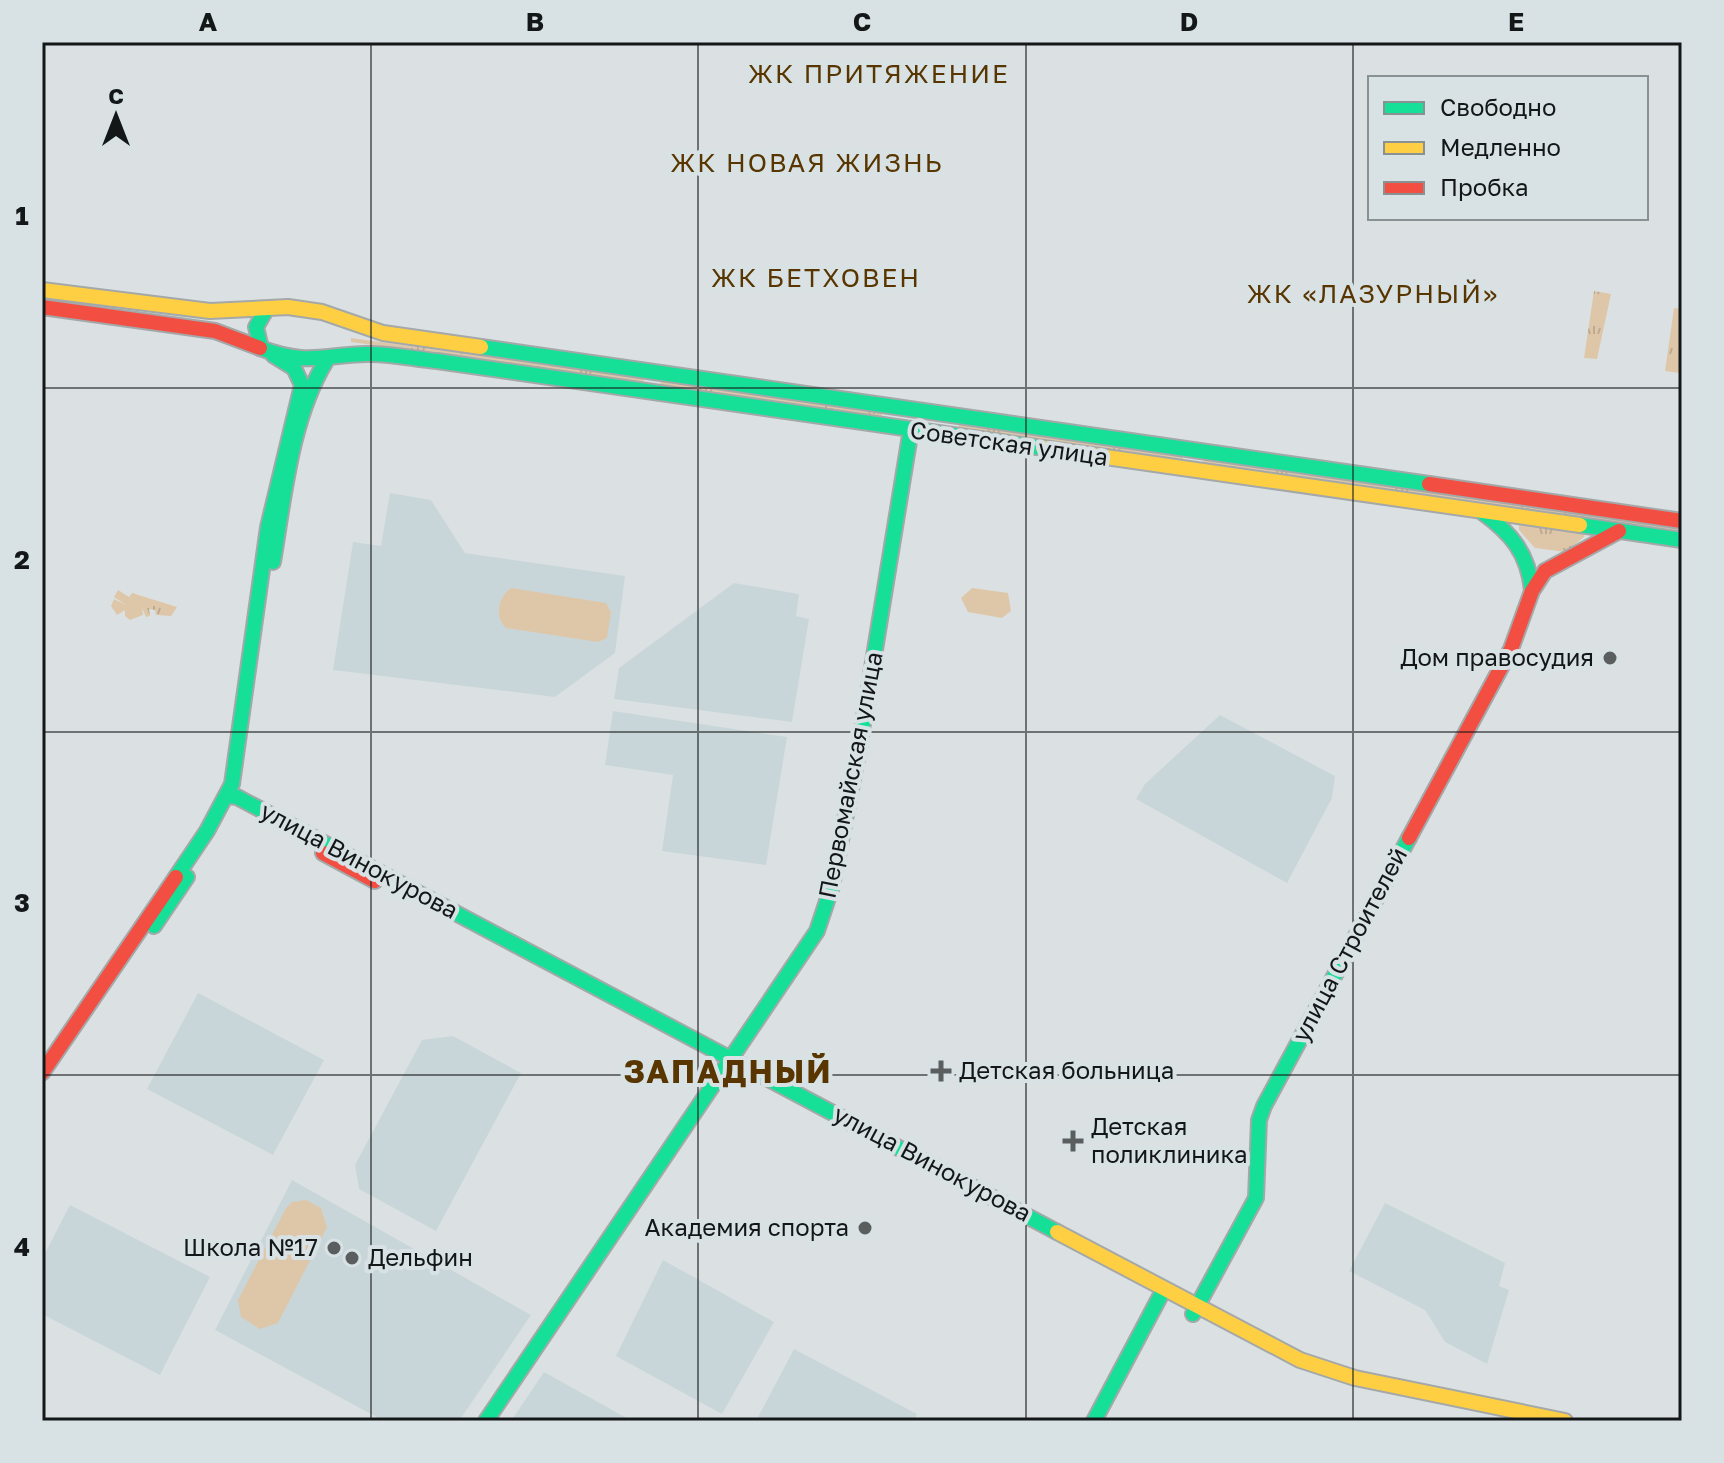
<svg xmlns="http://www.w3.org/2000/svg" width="1724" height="1463" viewBox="0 0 1724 1463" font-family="'Golos Text',sans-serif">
<defs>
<pattern id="grass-tufts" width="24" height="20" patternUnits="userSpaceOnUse" patternTransform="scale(2)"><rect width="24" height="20" fill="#dec7a8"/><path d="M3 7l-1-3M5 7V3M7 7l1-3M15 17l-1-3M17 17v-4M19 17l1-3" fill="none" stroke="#beaa90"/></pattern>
</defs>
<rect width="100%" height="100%" fill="#dbe1e2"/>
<path fill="#c9d6d9" d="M390,493L431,500L465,553L625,576L615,653L555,697L333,670L353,542L381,546Z
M734,583L799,594L796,616L809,619L792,722L614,699L619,668Z
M613,711L787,737L766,865L662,851L673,775L605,765Z
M1220,715L1335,776L1332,798L1287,883L1136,799L1145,784Z
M198,993L324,1060L273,1155L147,1089Z
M453,1036L521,1073L436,1231L359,1189L355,1165L422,1040Z
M292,1180L531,1315L459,1421H384L215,1330Z
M1385,1203L1505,1263L1499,1286L1509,1290L1487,1364L1445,1342L1425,1310L1349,1271Z
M70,1205L210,1277L160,1375L42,1314V1259Z
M663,1260L774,1322L722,1414L616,1356Z
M794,1349L917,1414L914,1421H756Z
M544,1372L632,1421H511Z"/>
<path fill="url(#grass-tufts)" d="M1594,291L1611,294L1597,359L1584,358Z
M1674,308L1682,309L1679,373L1665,371Z
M351,338L644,378L643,382L351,342Z
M661,381L882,414L881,418L660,385Z
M959,424L1183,457V461L958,428Z
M1203,460L1682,527V531L1203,464Z
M1519,523L1585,532L1584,537L1566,552L1535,548L1519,530Z
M118,590L129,597L132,593L177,607L171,616L156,615L155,610L149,609L150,616L146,617L142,608L143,615L130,620L125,616V610L117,615L111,606L114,599L126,605L114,597Z"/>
<path fill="#dec7a8" d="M511,588L606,603L611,612L607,638L598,642L506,628C494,617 498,597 511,588Z
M972,588L1008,593L1011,611L1002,618L968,612L961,598Z
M306,1200L321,1208L327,1227L278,1323L260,1329L241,1317L238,1300L286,1208L292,1202Z"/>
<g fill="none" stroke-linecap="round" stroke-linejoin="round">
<g stroke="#a4a8a9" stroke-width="18">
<path id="fast" d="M481,347L1429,484
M260,348C308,366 321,355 367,354C390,353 414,359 437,361L1043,448
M261,348L256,327L266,310
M1482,512C1511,533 1528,553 1532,590
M1580,525L1682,540
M273,562C284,497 291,418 326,361
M227,796L237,797L1057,1232
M176,877L207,831L232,784L268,527L302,385L294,368L273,355
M154,926L187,877
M1193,1314L1256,1198L1259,1120L1264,1106L1409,838
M486,1421L817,931L832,886L859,748L911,429
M1094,1421L1164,1289"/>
</g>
<g stroke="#a4a8a9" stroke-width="18">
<path id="slow" d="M42,290L210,311L288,307L322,312L383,333L481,347
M1043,448L1580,525
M1057,1232L1300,1360L1355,1378L1565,1421"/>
</g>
<g stroke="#a4a8a9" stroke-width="18">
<path id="jam" d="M42,307L215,331L260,348
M1429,484L1682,521
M1409,838L1511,649L1532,591L1545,571L1619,531
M323,853L375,881
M42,1073L176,877"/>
</g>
<use href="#fast" stroke="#16e098" stroke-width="14"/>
<use href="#slow" stroke="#ffcf43" stroke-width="14"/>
<use href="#jam" stroke="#f24e42" stroke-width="14"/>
</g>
<path fill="none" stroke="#141718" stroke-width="2" stroke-opacity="0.55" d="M371,42V1421M698,42V1421M1026,42V1421M1353,42V1421M42,388H1682M42,732H1682M42,1075H1682"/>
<g fill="#5a5e5f" stroke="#d8e2e5" stroke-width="3">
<circle cx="1610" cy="658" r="8"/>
<path d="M937 1059h8v8h8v8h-8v8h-8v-8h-8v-8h8z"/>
<path d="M1069 1129h8v8h8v8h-8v8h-8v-8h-8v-8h8z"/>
<circle cx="865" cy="1228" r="8"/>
<circle cx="334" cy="1248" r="8"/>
<circle cx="352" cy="1258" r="8"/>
</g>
<g text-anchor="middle" stroke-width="8" stroke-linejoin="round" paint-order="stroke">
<g font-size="24" fill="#141718" stroke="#d8e2e5">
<text transform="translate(1009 444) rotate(8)" y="8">Советская улица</text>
<text transform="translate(851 775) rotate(-79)" y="8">Первомайская улица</text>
<text transform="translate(359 861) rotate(28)" y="8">улица Винокурова</text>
<text transform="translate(1350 945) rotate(-62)" y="8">улица Строителей</text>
<text transform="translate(932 1164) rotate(28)" y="8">улица Винокурова</text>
</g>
<g font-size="24" fill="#141718" stroke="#d8e2e5" text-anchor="end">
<text x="1594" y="666">Дом правосудия</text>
<text x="959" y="1079" text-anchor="start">Детская больница</text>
<text x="1091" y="1135" text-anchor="start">Детская<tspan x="1091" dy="28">поликлиника</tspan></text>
<text x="849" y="1236">Академия спорта</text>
<text x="318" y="1256">Школа №17</text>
<text x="368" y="1266" text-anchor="start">Дельфин</text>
</g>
<g font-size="26" letter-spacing="2" fill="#593600" stroke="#d8e2e5">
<text x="879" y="83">ЖК ПРИТЯЖЕНИЕ</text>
<text x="807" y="172">ЖК НОВАЯ ЖИЗНЬ</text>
<text x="816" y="287">ЖК БЕТХОВЕН</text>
<text x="1373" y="303">ЖК «ЛАЗУРНЫЙ»</text>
</g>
<g font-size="32" font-weight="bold" letter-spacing="2" fill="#593600" stroke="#d8e2e5">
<text x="728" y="1083">ЗАПАДНЫЙ</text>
</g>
</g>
<rect width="1724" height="1463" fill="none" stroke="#d8e2e5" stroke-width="88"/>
<rect x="1368" y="76" width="280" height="144" fill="#d8e2e5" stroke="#8a9193" stroke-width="2"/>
<rect x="1384" y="102" width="40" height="12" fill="#16e098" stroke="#8a9193" stroke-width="2"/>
<text x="1440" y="116" font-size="24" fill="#141718">Свободно</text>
<rect x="1384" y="142" width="40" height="12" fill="#ffcf43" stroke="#8a9193" stroke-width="2"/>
<text x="1440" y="156" font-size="24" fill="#141718">Медленно</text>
<rect x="1384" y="182" width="40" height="12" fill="#f24e42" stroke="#8a9193" stroke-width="2"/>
<text x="1440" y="196" font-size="24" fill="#141718">Пробка</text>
<g transform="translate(116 116)" stroke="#d8e2e5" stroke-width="6" paint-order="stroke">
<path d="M0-6L14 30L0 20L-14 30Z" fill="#141718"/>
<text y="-12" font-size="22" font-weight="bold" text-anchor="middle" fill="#141718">С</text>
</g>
<rect x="44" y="44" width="1636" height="1375" fill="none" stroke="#141718" stroke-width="3"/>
<g font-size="26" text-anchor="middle" font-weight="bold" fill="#141718">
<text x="208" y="31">A</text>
<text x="535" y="31">B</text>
<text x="862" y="31">C</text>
<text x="1189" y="31">D</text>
<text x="1516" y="31">E</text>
<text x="22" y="225">1</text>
<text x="22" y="569">2</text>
<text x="22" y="912">3</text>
<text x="22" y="1256">4</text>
</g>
</svg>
